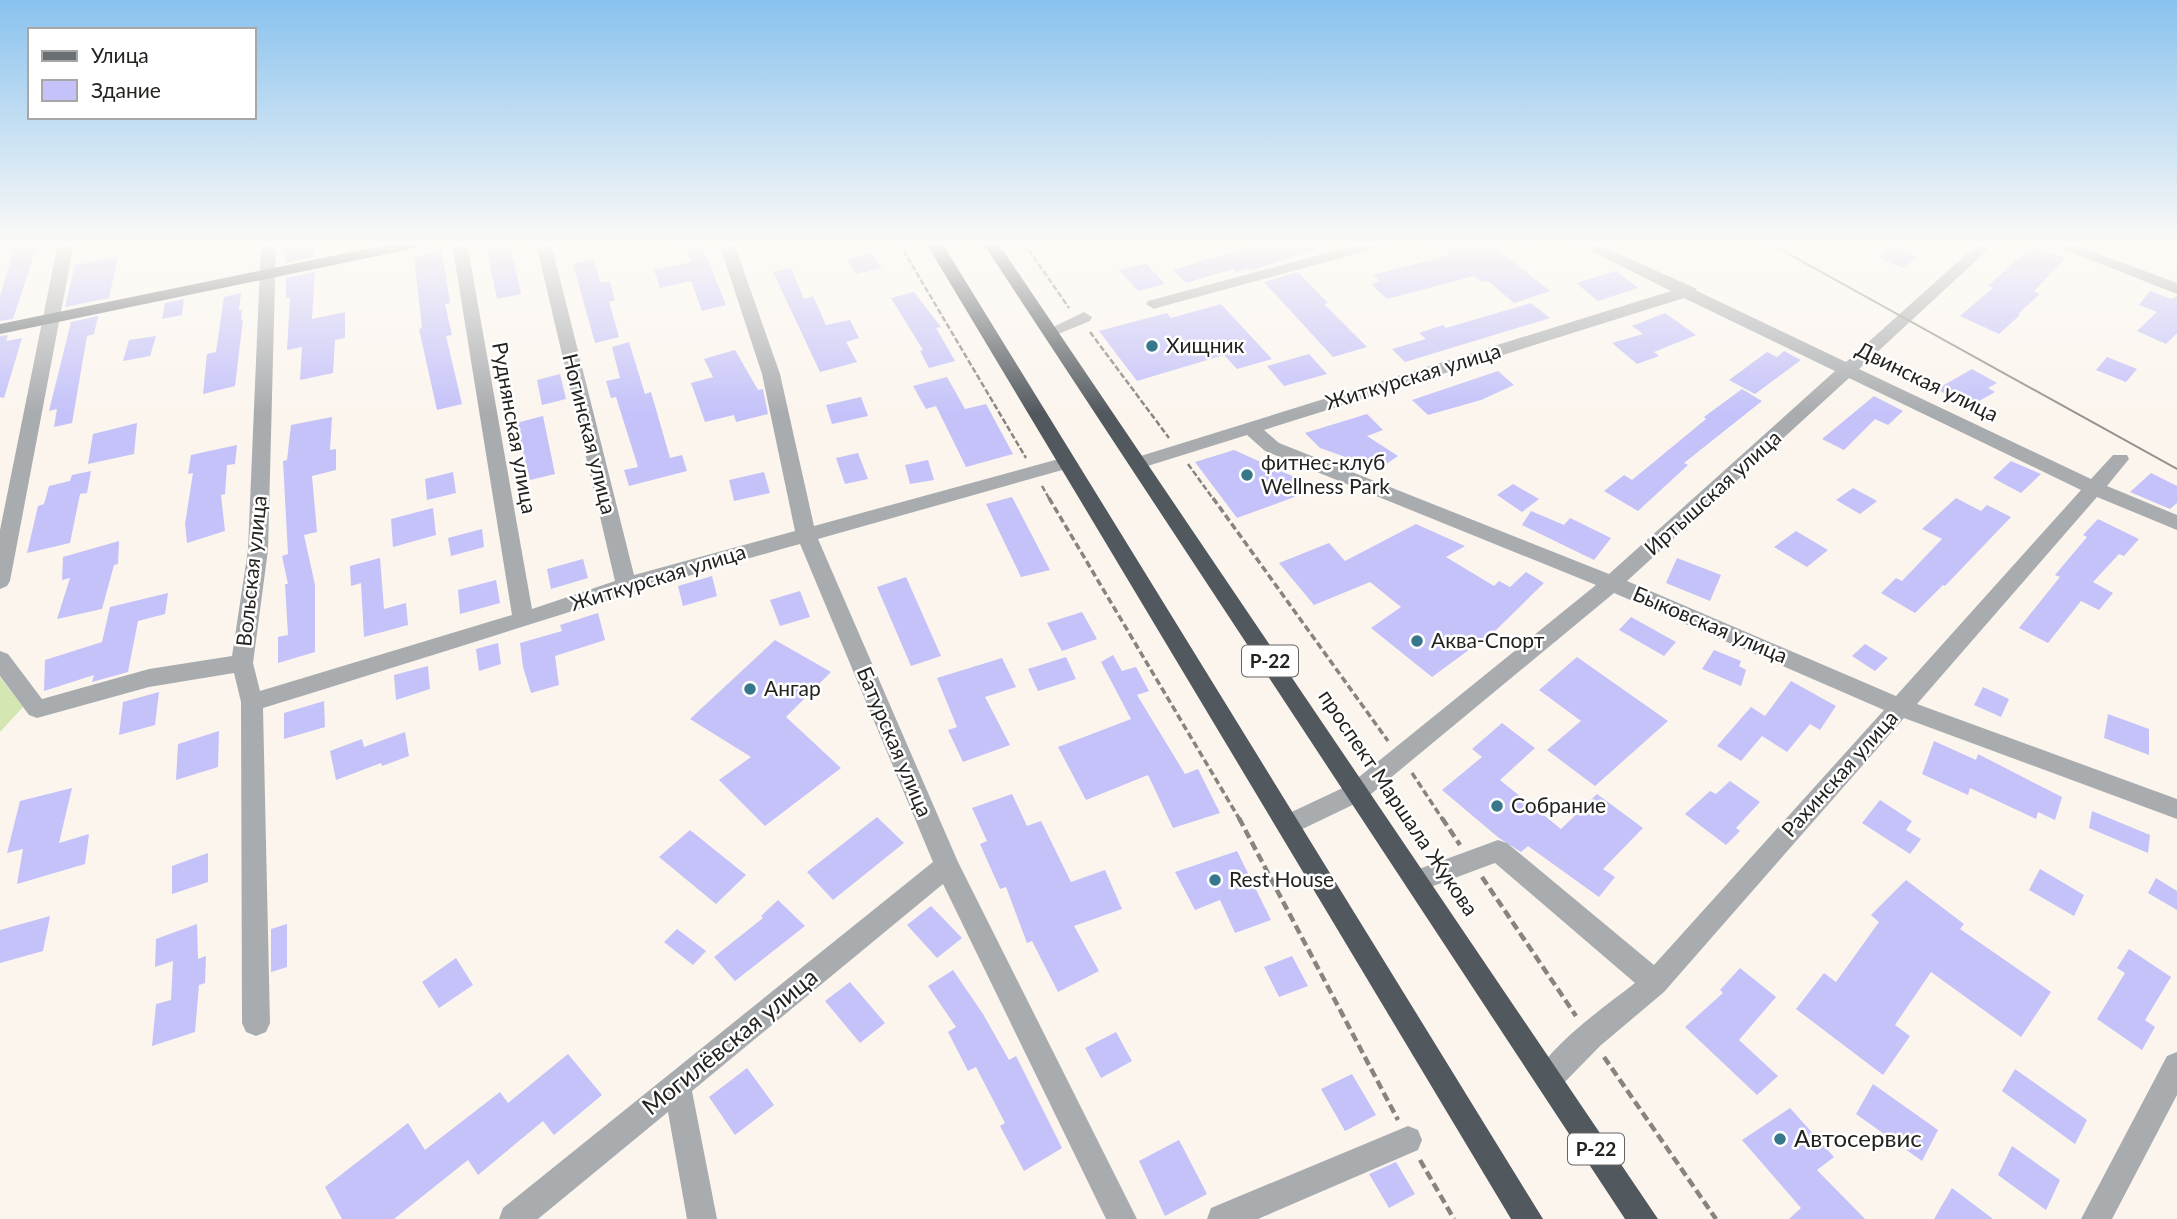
<svg xmlns="http://www.w3.org/2000/svg" width="2177" height="1219" viewBox="0 0 2177 1219" font-family="Lato,sans-serif">
<rect width="100%" height="100%" fill="#fbf5ee"/>
<path fill="#d4e7b2" d="M0,677L23,707L0,732Z"/>
<path fill="#c4c2f9" d="M16,243H38L13,319L0,321V296Z
M302,243H314L315,257L285,263L284,246Z
M485,243H510L521,294L497,299Z
M683,243H701L726,305L702,311L691,281L660,288L654,270L691,262Z
M1260,243H1319L1320,248L1253,270L1250,268L1236,272L1232,267L1233,269L1186,283L1173,270Z
M1436,243H1489L1550,291L1514,303L1488,281L1482,282L1474,276L1387,299L1371,284L1380,281L1373,275L1450,255Z
M1893,246L1918,257L1903,268L1879,257Z
M2032,246L2065,258L2034,291L2040,294L2018,314L2020,315L1999,334L1960,316L1993,288L1988,286Z
M442,251L450,303L445,304L452,335L446,336L462,404L437,410L419,329L422,328L414,257Z
M872,253L882,268L856,274L847,259Z
M118,257L109,298L65,307L75,265Z
M593,259L601,283L610,281L615,300L609,302L619,337L595,343L573,264Z
M1146,263L1165,284L1138,291L1119,270Z
M791,268L804,299L813,296L826,325L850,320L859,338L846,342L857,362L820,372L773,272Z
M1616,271L1638,288L1598,301L1576,283Z
M315,272L312,319L345,312V338L335,340L333,373L300,380L302,347L287,350L290,298H286V278Z
M1298,272L1328,303L1324,304L1367,347L1333,357L1264,282Z
M2150,291L2172,299L2177,296V333L2166,344L2137,331L2157,312L2139,305Z
M914,292L941,327L936,328L955,361L929,368L920,351L923,350L891,298Z
M241,293L239,310H242L241,320L243,319L235,386L203,394L207,354L216,352L224,297Z
M184,299L182,315L162,319L165,303Z
M1531,303L1550,318L1405,362L1392,349L1426,339L1419,333L1443,325L1446,328Z
M1221,304L1272,359L1237,369L1224,355L1137,381L1099,331L1167,313L1171,318Z
M1665,313L1696,335L1654,352L1659,356L1637,364L1612,343L1643,334L1632,326Z
M98,316L94,334L87,336L72,423L54,427L57,409L49,411L71,322Z
M8,335L6,341L22,338L4,398L0,397V336Z
M156,336L150,356L123,361L129,340Z
M629,342L645,394L651,392L670,458L682,455L687,471L629,486L624,470L638,467L616,397L611,398L606,381L620,378L612,347Z
M735,350L758,390L763,389L768,414L736,422L734,415L705,422L691,383L713,377L704,359Z
M1784,351L1801,360L1755,394L1729,380L1767,352L1777,357Z
M1309,354L1327,374L1284,386L1267,366Z
M2107,357L2137,369L2126,382L2096,370Z
M1972,369L1997,383L1988,388L1995,392L1968,407L1937,389Z
M1498,371L1514,385L1481,400L1428,415L1412,400Z
M560,374L566,399L542,405L537,380Z
M947,377L965,409L986,404L1013,454L966,467L936,406L926,409L913,386Z
M1742,389L1762,401L1684,463L1688,465L1638,511L1604,491L1624,475L1632,480L1706,419L1704,417Z
M1874,396L1903,411L1888,425L1875,419L1844,450L1822,439Z
M861,397L868,416L832,424L826,405Z
M1367,414L1383,430L1367,436L1398,456L1379,469L1320,448L1305,433Z
M543,416L555,474L530,480L516,423Z
M332,417L330,450L336,449V470L312,476L317,532L304,535L315,585V652L278,663V637L288,635L285,584H288L282,556L288,554L283,461L287,460L291,425Z
M137,423L134,454L88,464L93,434Z
M237,445L235,464L227,465L225,494L221,495L225,531L187,543L185,524L193,473L188,474L191,455Z
M1234,450L1319,488L1237,518L1195,462Z
M858,453L868,479L845,484L836,458Z
M928,460L934,480L910,484L905,465Z
M2011,461L2041,474L2021,493L1993,478Z
M91,471L87,493L80,494L70,543L27,553L38,506L44,504L49,486L70,481L72,475Z
M453,472L456,493L427,500L425,479Z
M764,472L770,493L734,501L729,480Z
M2151,473L2177,486V503L2170,509L2130,492Z
M1513,484L1539,499L1522,512L1497,495Z
M1853,488L1877,501L1860,514L1836,500Z
M1012,497L1050,570L1021,577L986,504Z
M1956,498L1981,511L1987,505L2011,517L1945,586L1943,585L1915,613L1881,593L1896,578L1902,581L1942,539L1922,529Z
M433,508L436,535L393,547L391,519Z
M1531,511L1564,525L1570,518L1611,538L1594,560L1522,525Z
M2098,519L2139,539L2124,556L2119,554L2093,582L2113,593L2099,610L2081,601L2048,643L2019,628L2060,577L2055,575L2087,537L2083,535Z
M1416,524L1465,546L1446,557L1494,586L1499,581L1510,587L1526,572L1544,583L1496,630L1432,677L1371,628L1401,607L1370,582L1314,605L1279,563L1329,543L1345,561Z
M482,529L484,547L451,556L448,538Z
M1796,531L1828,550L1807,567L1774,547Z
M119,541L118,564L114,565L102,609L57,619L70,578L62,580L63,557Z
M380,558L384,609L406,603L408,625L364,637L361,583L351,586L350,566Z
M1677,558L1721,575L1710,601L1666,583Z
M583,559L588,578L551,589L547,569Z
M712,576L717,596L683,606L678,586Z
M906,577L941,656L911,666L877,587Z
M496,580L500,603L460,614L458,590Z
M800,591L810,617L780,626L770,600Z
M168,593L165,614L138,621L128,672L92,682L94,675L44,691L45,660L102,642L110,607Z
M1082,612L1097,639L1062,651L1047,623Z
M598,613L605,640L555,656L559,685L531,693L523,667L520,643L562,631L560,625Z
M1631,617L1676,642L1664,656L1619,630Z
M775,640L831,672L786,717L841,768L765,826L719,780L751,757L690,719Z
M498,643L501,664L479,671L476,649Z
M1865,644L1888,658L1875,671L1852,656Z
M1714,650L1741,661L1739,666L1746,670L1741,686L1702,669Z
M1113,655L1122,671L1136,667L1149,691L1137,695L1185,774L1198,769L1220,813L1173,828L1148,775L1086,800L1058,747L1131,719L1101,662Z
M1066,657L1076,679L1038,691L1028,669Z
M1577,657L1668,721L1595,786L1547,750L1581,721L1539,690Z
M1002,658L1016,687L985,697L1010,745L963,762L948,730L957,727L937,678Z
M428,666L430,689L396,700L394,675Z
M1791,681L1836,706L1820,730L1810,724L1787,752L1762,736L1741,761L1717,746L1751,707L1765,716Z
M1983,687L2009,699L2001,717L1974,705Z
M159,692L155,725L119,735L123,702Z
M324,701L325,727L284,739V713Z
M2108,714L2149,729V755L2104,738Z
M1502,723L1535,748L1500,780L1561,829L1597,794L1643,828L1603,869L1615,877L1599,897L1528,846L1521,852L1499,838L1442,790L1482,757L1472,749Z
M219,731L218,767L176,780L178,744Z
M405,732L409,756L382,766L381,763L336,780L330,751L362,739L364,747Z
M1934,741L1976,760L1978,754L2062,797L2055,820L2038,812L2036,819L1970,788L1968,795L1922,774Z
M1730,781L1760,802L1736,828L1740,831L1726,845L1685,814L1710,791L1716,794Z
M72,788L59,843L89,834L85,864L17,884L23,849L7,853L20,801Z
M1012,794L1027,826L1041,821L1071,882L1105,870L1122,909L1074,926L1099,971L1058,992L1032,941L1027,943L1006,887L1000,889L980,844L987,841L972,808Z
M1880,800L1912,821L1906,830L1921,839L1910,854L1862,823Z
M2092,811L2150,835L2148,853L2089,828Z
M877,817L904,843L833,900L807,872Z
M690,830L746,875L716,904L659,857Z
M1237,851L1271,920L1235,933L1220,900L1195,910L1175,872Z
M208,853V882L172,894V866Z
M2040,869L2084,895L2074,916L2029,890Z
M2156,878L2177,891V910L2148,893Z
M1906,880L1964,924L1960,929L2051,992L2021,1037L1931,972L1895,1025L1910,1036L1883,1075L1796,1009L1824,973L1836,982L1879,922L1871,915Z
M778,900L805,926L735,981L714,957L763,918L761,916Z
M931,906L962,938L937,958L907,925Z
M50,916L43,951L0,963V930Z
M197,924L198,959L206,956L205,983L199,985L195,1032L152,1046L156,1004L171,1000L173,961L155,967L156,939Z
M287,924V967L271,972V929Z
M677,929L706,951L693,965L664,942Z
M2129,949L2171,977L2145,1020L2155,1027L2142,1050L2097,1019L2125,973L2117,968Z
M1292,956L1308,986L1279,997L1264,967Z
M456,958L473,985L439,1008L422,982Z
M1740,968L1776,997L1739,1040L1778,1076L1757,1095L1685,1027L1723,993L1720,990Z
M953,970L983,1014L1009,1060L1016,1056L1062,1148L1024,1171L1000,1126L1005,1123L976,1067L968,1071L948,1032L956,1027L928,986Z
M850,982L885,1023L860,1043L825,1001Z
M1116,1032L1132,1061L1101,1078L1085,1048Z
M568,1054L602,1095L554,1135L543,1121L478,1175L468,1160L394,1219H342L325,1187L408,1123L425,1150L500,1092L508,1103Z
M747,1068L774,1105L735,1135L709,1097Z
M2015,1069L2087,1120L2075,1144L2002,1091Z
M1352,1074L1376,1115L1345,1131L1321,1089Z
M1873,1084L1938,1130L1922,1161L1856,1114Z
M1790,1108L1834,1157L1817,1170L1865,1219H1789L1801,1208L1742,1140Z
M1179,1140L1207,1194L1165,1216L1139,1161Z
M2012,1146L2060,1180L2046,1210L1998,1175Z
M1396,1162L1415,1194L1389,1208L1369,1174Z
M1952,1188L1993,1219H1934Z"/>
<g fill="none" stroke-linecap="round" stroke-linejoin="round">
<path stroke="#87837f" stroke-width="2.5" stroke-dasharray="6 2.5" stroke-linecap="butt" d="M899,243L1026,458
M1024,243L1069,308
M1090,332L1169,438
M1188,464L1214,500
M1042,486L1050,500"/>
<path stroke="#87837f" stroke-width="3.5" stroke-dasharray="7 3.5" stroke-linecap="butt" d="M1049,498L1240,820
M1213,498L1388,741
M1412,773L1443,820"/>
<path stroke="#87837f" stroke-width="4.5" stroke-dasharray="9 4.5" stroke-linecap="butt" d="M1239,818L1398,1120
M1442,818L1460,845
M1482,877L1576,1016
M1604,1057L1716,1219
M1420,1160L1454,1219"/>
<path fill="#a9acaf" fill-rule="evenodd" d="M58,243H74L10,581L7,586L0,589V530Z
M261,243H276L268,550L253,663L260,691L512,615L452,243H467L532,609L615,581L536,243H551L634,575L795,531L762,374L719,243H734L780,374L814,526L1066,457L1073,459L1075,463L1073,467L818,539L958,862L1137,1219H1106L943,884L692,1091L717,1219H687L668,1112L538,1219H499L503,1208L933,862L800,544C620,594 442,653 263,708L270,1023L266,1032L256,1036L246,1032L242,1023L241,702L234,673L149,687L37,718L29,715L0,676V651L8,654L42,699L149,669L232,656L248,550Z
M1364,243H1388L1385,246L1160,307L1154,309L1146,304L1148,301Z
M1575,243H1594L1695,288L1697,291L1846,362L1979,243H1995L1859,369L2091,479L2113,455H2127L2129,459L2107,486L2177,515V530L2097,497L1917,704L2177,799V819L1904,718L1664,992L1600,1046L1559,1088L1549,1092L1539,1088L1535,1078C1548,1046 1607,1005 1635,983L1495,863L1417,892L1408,889L1404,881L1408,873L1498,840L1507,843L1654,965L1884,710L1614,593L1365,799L1290,835L1281,831L1278,824L1281,817L1349,785L1596,585L1265,451L1247,435L1138,469L1129,463L1131,459L1671,291ZM1684,298L1835,371L1609,574L1279,443L1264,430ZM1849,378L2081,490L1896,696L1627,581Z
M2048,243H2069L2177,283V294Z
M1084,312L1092,317L1090,321L1051,337L1043,332Z
M2177,1052V1095L2112,1219H2081L2167,1056Z
M1408,1126L1418,1130L1422,1140L1418,1150L1258,1219H1207L1211,1208Z"/>
<path fill="#696f73" fill-rule="evenodd" d="M395,243H424L416,248L0,334V324Z"/>
<path fill="#52595e" fill-rule="evenodd" d="M926,243H942L1543,1219H1511Z
M983,243H998L1658,1219H1625Z"/>
<path stroke="#95918b" stroke-width="2" d="M1769,243L2177,469"/>
</g>
<linearGradient id="sky" x2="0" y2="1"><stop stop-color="#89c2ee"/><stop offset="0.59" stop-color="#fdfaf7"/><stop offset="1" stop-color="#fdfaf7" stop-opacity="0"/></linearGradient>
<rect width="2177" height="413" fill="url(#sky)"/>
<g fill="#37778b" stroke="#fff" stroke-width="2.5">
<circle cx="1152" cy="346" r="7"/>
<circle cx="1247" cy="475" r="7"/>
<circle cx="1417" cy="641" r="7"/>
<circle cx="750" cy="689" r="7"/>
<circle cx="1497" cy="806" r="7"/>
<circle cx="1215" cy="880" r="7"/>
<circle cx="1780" cy="1139" r="7"/>
</g>
<g text-anchor="middle" stroke-width="5" stroke-linejoin="round" paint-order="stroke">
<g fill="#fff" stroke="#666563" stroke-width="2">
<rect x="1242" y="645.5" width="56" height="31" rx="5"/>
<rect x="1568" y="1133.5" width="56" height="31" rx="5"/>
</g>
<g font-size="19" font-weight="bold" fill="#252320">
<text x="1270" y="668">Р-22</text>
<text x="1596" y="1156">Р-22</text>
</g>
<g font-size="21" fill="#252320" stroke="#fff" text-anchor="start">
<text x="1166" y="353">Хищник</text>
<text x="1261" y="470">фитнес-клуб<tspan x="1261" dy="24">Wellness Park</tspan></text>
<text x="1431" y="648">Аква-Спорт</text>
<text x="764" y="696">Ангар</text>
<text x="1511" y="813">Собрание</text>
<text x="1229" y="887">Rest House</text>
</g>
<g font-size="21" fill="#252320" stroke="#fff">
<text transform="translate(1413 377) rotate(-17)" y="7">Житкурская улица</text>
<text transform="translate(1927 382) rotate(26)" y="7">Двинская улица</text>
<text transform="translate(514 428) rotate(80)" y="7">Руднянская улица</text>
<text transform="translate(589 434) rotate(76)" y="7">Ногинская улица</text>
<text transform="translate(1713 493) rotate(-42)" y="7">Иртышская улица</text>
<text transform="translate(252 571) rotate(-84)" y="7">Вольская улица</text>
<text transform="translate(658 578) rotate(-17)" y="7">Житкурская улица</text>
<text transform="translate(1710 625) rotate(23)" y="7">Быковская улица</text>
<text transform="translate(894 742) rotate(67)" y="7">Батурская улица</text>
<text transform="translate(1840 774) rotate(-48)" y="7">Рахинская улица</text>
<text transform="translate(1398 803) rotate(56)" y="7">проспект Маршала Жукова</text>
</g>
<g font-size="24" fill="#252320" stroke="#fff">
<text transform="translate(730 1042) rotate(-39)" y="8">Могилёвская улица</text>
</g>
<g font-size="24" fill="#252320" stroke="#fff" text-anchor="start">
<text x="1794" y="1147">Автосервис</text>
</g>
</g>
<rect x="28" y="28" width="228" height="91" fill="#ffffff" stroke="#a8a7a6" stroke-width="2"/>
<rect x="42" y="51" width="35" height="10" fill="#696f73" stroke="#a8a7a6" stroke-width="2"/>
<text x="91" y="63" font-size="21" fill="#252320">Улица</text>
<rect x="42" y="80" width="35" height="21" fill="#c4c2f9" stroke="#a8a7a6" stroke-width="2"/>
<text x="91" y="98" font-size="21" fill="#252320">Здание</text>
</svg>
